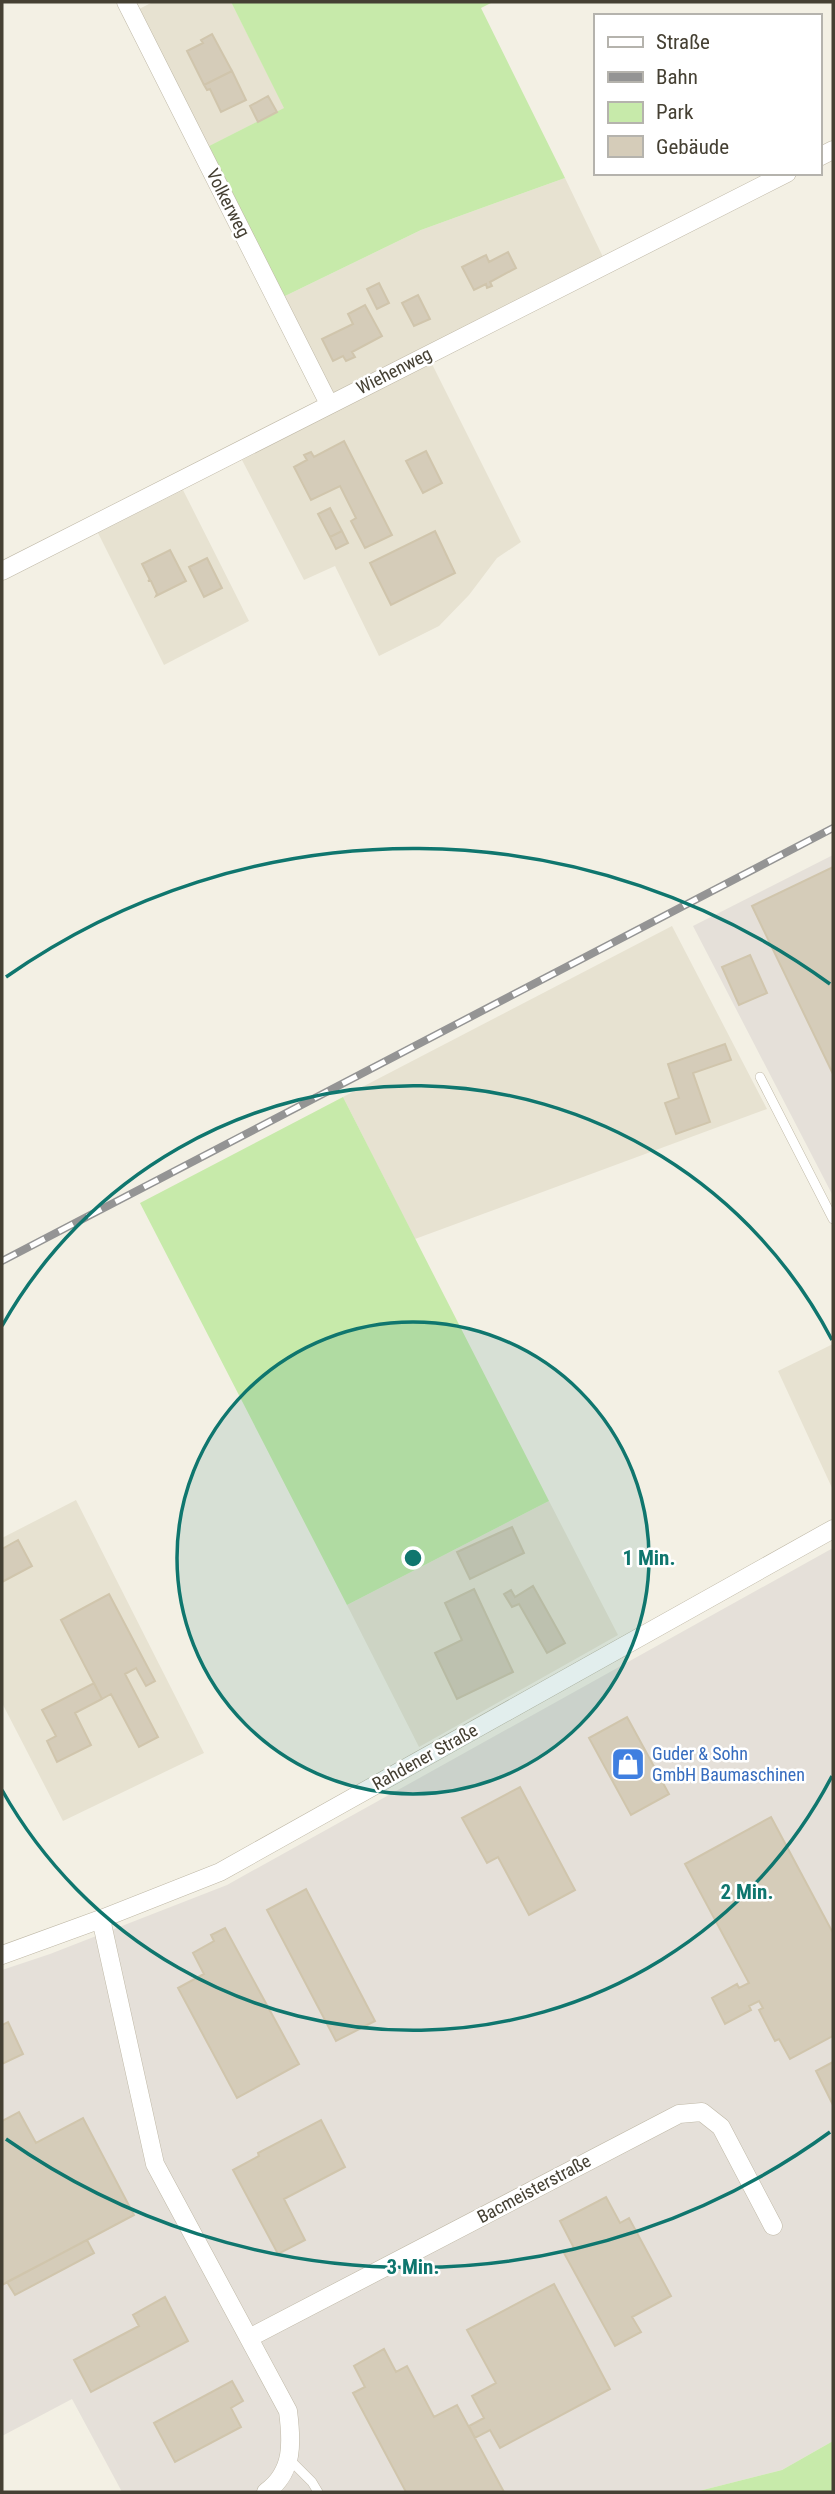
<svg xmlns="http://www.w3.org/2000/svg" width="835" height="2494" viewBox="0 0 835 2494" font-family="'Roboto Condensed',sans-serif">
<rect width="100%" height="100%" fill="#f3f0e4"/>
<path fill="#e7e2d1" d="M153,2H231L285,108L209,146L139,9Z
M565,178L603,257L424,348L521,542L497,558L469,595L439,626L379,656L335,566L304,580L242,460L341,409L283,297L421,230Z
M183,490L249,621L164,665L98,533Z
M672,926L767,1109L415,1239L343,1097Z
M833,1344V1490L778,1371Z
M76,1500L204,1753L63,1821L2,1703V1538Z
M549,1501L618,1635L419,1747L347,1605Z"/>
<path fill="#e5e0d9" d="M833,855V1196L693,926Z
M833,1548V2441L782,2470L695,2492H122L72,2399L2,2436V1970L50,1954L227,1885Z"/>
<path fill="#c7eaaa" d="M231,2H493L481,8L565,178L421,230L283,297L209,146L284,108Z
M343,1097L549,1501L347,1605L140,1203Z
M833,2441V2492H695L782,2470Z"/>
<path fill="#d5ccb9" stroke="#d0c5ac" stroke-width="2" d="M212,34L232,71L204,85L187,51L203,43L201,40Z
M232,71L246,100L221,112L210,89L207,90L204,85Z
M268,96L277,112L258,122L250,106Z
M508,252L516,268L490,282L492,286L487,288L486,284L474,290L462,267L486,255L489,262Z
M379,283L389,303L377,309L367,289Z
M418,295L430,319L414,326L402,303Z
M365,305L382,336L352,352L355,357L346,361L343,356L333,361L322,339L353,324L348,314Z
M344,441L392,535L365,548L351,521L356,518L340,486L311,500L294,467L307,460L304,455L311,452L314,457Z
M426,451L442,483L423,493L406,461Z
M330,508L342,531L330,537L318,514Z
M342,531L348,543L336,549L330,537Z
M435,531L455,573L391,605L370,563Z
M170,550L186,581L156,596L157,594L151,581H148L150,580L142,564Z
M207,558L222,588L204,597L189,567Z
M833,867V1074L752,906Z
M750,955L767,993L739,1005L722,967Z
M725,1044L731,1060L693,1073L710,1122L676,1134L665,1103L679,1098L668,1064Z
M512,1527L524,1553L470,1579L457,1552Z
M18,1540L32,1566L2,1582V1549Z
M533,1586L565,1643L547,1653L519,1604L512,1607L504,1594L511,1590L515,1597Z
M474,1589L513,1672L457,1699L435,1653L462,1640L445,1603Z
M109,1594L155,1681L146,1686L136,1668L125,1674L158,1737L139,1747L111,1694L102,1699L61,1620Z
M94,1683L102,1699L75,1713L91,1745L57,1762L47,1741L56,1736L42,1710Z
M627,1717L669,1794L631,1815L589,1738Z
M520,1787L575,1890L529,1915L498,1857L487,1863L462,1818Z
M771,1817L833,1933V2036L790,2059L779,2039L775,2041L759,2010L763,2008L759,2001L749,2006L751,2010L725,2024L712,1998L737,1984L739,1988L749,1983L685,1864Z
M306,1889L375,2021L336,2041L267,1910Z
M225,1928L299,2064L237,2098L178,1988L204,1974L193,1953L214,1941L211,1935Z
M8,2022L23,2054L2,2064V2025Z
M833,2062V2105L816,2071Z
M19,2112L36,2143L83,2118L134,2215L2,2285V2121Z
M321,2120L345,2167L284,2199L305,2240L278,2254L233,2170L259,2156L258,2153Z
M606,2197L620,2223L629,2218L671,2296L632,2317L641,2332L615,2346L564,2253L574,2248L560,2221Z
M87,2240L94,2253L15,2295L7,2282Z
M554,2284L610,2389L500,2448L490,2430L475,2438L469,2426L484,2418L472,2396L496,2383L467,2330Z
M165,2297L188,2341L91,2392L74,2360L139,2326L133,2315Z
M384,2349L396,2372L407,2366L434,2417L457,2405L504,2492H406L353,2393L365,2387L354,2366Z
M232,2381L243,2401L231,2408L241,2427L175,2462L154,2423Z"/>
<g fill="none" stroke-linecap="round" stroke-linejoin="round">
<g stroke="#bfb8a6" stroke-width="10">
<path id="service" d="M760,1077L833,1219
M289,2459L312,2482L318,2492"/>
</g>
<g stroke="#bfb8a6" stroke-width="19">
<path id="minor" d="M126,2L329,404
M819,157L833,150
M2,571L787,173
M101,1919L155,2164L288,2411C292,2442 294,2472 266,2492
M2,1955L101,1919L220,1872L833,1529
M249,2338L679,2114L702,2112L721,2127L773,2226"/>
</g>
<use href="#service" stroke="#fff" stroke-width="9"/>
<use href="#minor" stroke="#fff" stroke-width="18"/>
<g stroke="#949494" stroke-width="8">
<path id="rail" d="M2,1261L833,828"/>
</g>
<use href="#rail" stroke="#fff" stroke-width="5" stroke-dasharray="16" stroke-linecap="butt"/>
</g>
<circle cx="413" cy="1558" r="236" fill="#0f766e" fill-opacity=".12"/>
<g fill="none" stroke="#0f766e" stroke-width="3.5">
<circle cx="413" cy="1558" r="236"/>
<path d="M832 1776A472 472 0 0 1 2 1790M2 1326A472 472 0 0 1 832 1340"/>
<path d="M830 2132A709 709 0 0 1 6 2139M6 977A709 709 0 0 1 830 984"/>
</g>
<defs>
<g id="shop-square" transform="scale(1.75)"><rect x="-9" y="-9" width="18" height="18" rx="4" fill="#3f7fe0" stroke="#fff"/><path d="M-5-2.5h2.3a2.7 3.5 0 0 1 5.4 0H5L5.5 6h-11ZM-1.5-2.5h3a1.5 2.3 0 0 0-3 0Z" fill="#fff"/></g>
</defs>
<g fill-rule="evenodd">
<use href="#shop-square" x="628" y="1764"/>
</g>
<g text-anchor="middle" stroke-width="5" stroke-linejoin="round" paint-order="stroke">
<g font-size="18" fill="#454033" stroke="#fff">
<text transform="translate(228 203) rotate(63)" y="6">Volkerweg</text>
<text transform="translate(394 371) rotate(-27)" y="6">Wiehenweg</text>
<text transform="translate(425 1757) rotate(-29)" y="6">Rahdener Straße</text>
<text transform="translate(534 2189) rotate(-28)" y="6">Bacmeisterstraße</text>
</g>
<g font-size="18" fill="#366cbe" stroke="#fff" text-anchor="start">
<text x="652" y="1760">Guder &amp; Sohn<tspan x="652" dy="21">GmbH Baumaschinen</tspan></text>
</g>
</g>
<circle cx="413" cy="1558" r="10" fill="#0f766e" stroke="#fff" stroke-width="3.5"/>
<g font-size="21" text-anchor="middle" font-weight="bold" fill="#0f766e" stroke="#fff" stroke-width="5" stroke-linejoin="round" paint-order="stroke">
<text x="649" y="1565">1 Min.</text>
<text x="747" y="1899">2 Min.</text>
<text x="413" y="2274">3 Min.</text>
</g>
<rect width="835" height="2494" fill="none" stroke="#454033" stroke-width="7"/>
<rect x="594" y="14" width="228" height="161" fill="#ffffff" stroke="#b5b3ad" stroke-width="2"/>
<rect x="608" y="37" width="35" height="10" fill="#ffffff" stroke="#b5b3ad" stroke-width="2"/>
<text x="656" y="49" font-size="21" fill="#454033">Straße</text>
<rect x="608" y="72" width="35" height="10" fill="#949494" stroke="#b5b3ad" stroke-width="2"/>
<text x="656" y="84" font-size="21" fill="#454033">Bahn</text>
<rect x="608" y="102" width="35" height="21" fill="#c7eaaa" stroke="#b5b3ad" stroke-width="2"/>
<text x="656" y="119" font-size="21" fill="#454033">Park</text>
<rect x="608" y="136" width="35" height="21" fill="#d5ccb9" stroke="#b5b3ad" stroke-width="2"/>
<text x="656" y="154" font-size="21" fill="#454033">Gebäude</text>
</svg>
